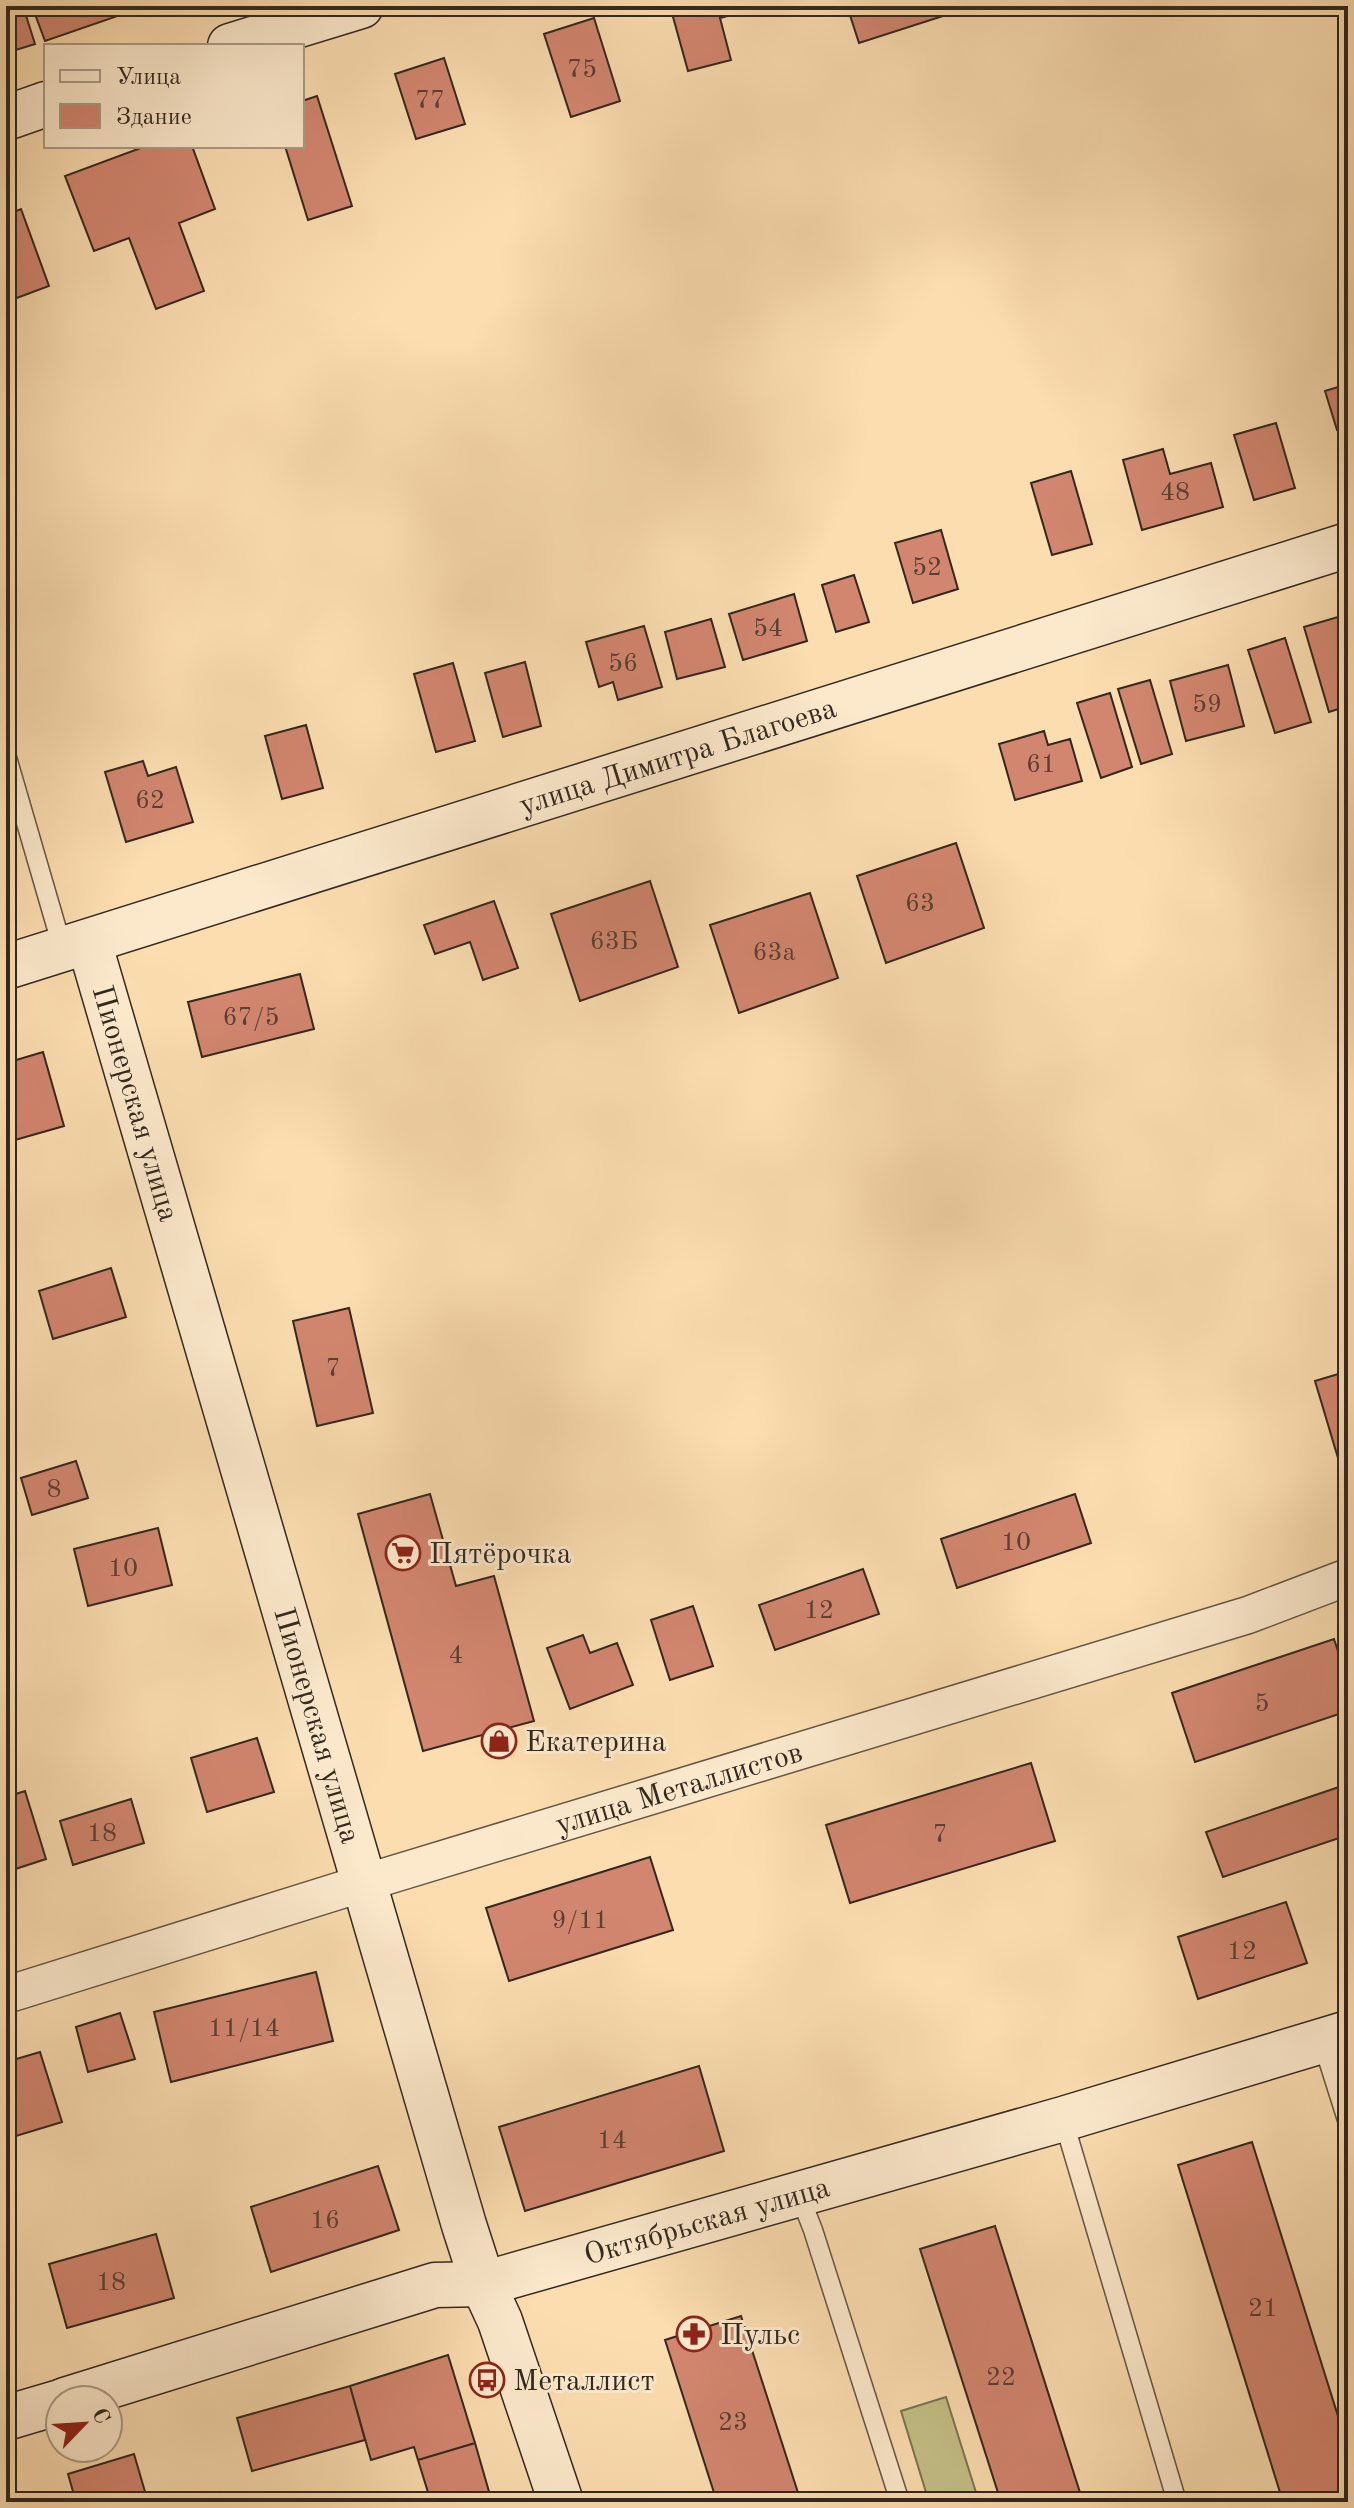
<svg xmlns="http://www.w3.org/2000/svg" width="1354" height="2508" viewBox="0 0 1354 2508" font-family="'Old Standard TT',serif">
<rect width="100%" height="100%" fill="#fbddb0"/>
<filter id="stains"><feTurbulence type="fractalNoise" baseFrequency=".0025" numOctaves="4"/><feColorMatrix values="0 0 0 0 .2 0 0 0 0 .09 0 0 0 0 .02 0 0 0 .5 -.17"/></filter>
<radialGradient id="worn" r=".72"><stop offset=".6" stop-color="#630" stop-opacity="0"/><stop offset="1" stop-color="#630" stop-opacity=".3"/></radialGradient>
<path fill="#c4bf87" stroke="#7b7454" stroke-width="2" d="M946,2397L979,2502H929L901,2411Z"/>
<path fill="#d2866f" stroke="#322820" stroke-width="2" d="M6,6H23L35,44L6,53Z
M32,6H137L138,9L45,41Z
M670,6H766L720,18L731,60L688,71Z
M847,6H974L859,43Z
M594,18L620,101L571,117L544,34Z
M444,58L465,124L416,139L395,74Z
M317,96L352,206L308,220L285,146H302V101Z
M146,146H192L215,209L179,223L204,291L156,309L129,238L94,251L65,176Z
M21,209L49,286L6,302V215Z
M1348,384V426L1337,430L1325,391Z
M1276,423L1295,488L1254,500L1234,435Z
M1163,449L1170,474L1211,463L1223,507L1142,530L1123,460Z
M1071,471L1092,544L1052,555L1031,483Z
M941,530L958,589L913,603L895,543Z
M854,575L869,622L836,632L822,585Z
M794,594L807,641L743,660L729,614Z
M1348,614V706L1329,712L1304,627Z
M711,619L725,667L677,679L665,632Z
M644,626L662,687L618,700L613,682L599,687L586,642Z
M1285,638L1311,722L1275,733L1248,650Z
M525,662L541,726L503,737L485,673Z
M453,663L475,741L436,752L414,674Z
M1228,665L1244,726L1186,741L1170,681Z
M1150,680L1172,754L1141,764L1118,689Z
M1110,693L1132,767L1101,778L1077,703Z
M306,725L323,788L282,799L265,736Z
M1044,731L1048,745L1070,739L1082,781L1015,800L999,744Z
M143,761L148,776L176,767L193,822L126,842L105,772Z
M956,843L984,928L886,963L857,876Z
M650,881L678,967L580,1001L551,914Z
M810,893L838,978L739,1013L710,925Z
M494,901L518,968L483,980L470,942L435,954L424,925Z
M300,974L314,1029L202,1057L188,1002Z
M43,1052L64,1126L15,1140L6,1109V1063Z
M111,1268L126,1317L53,1339L39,1291Z
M349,1308L373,1413L317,1426L293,1321Z
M1348,1371V1455L1338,1458L1315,1381Z
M76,1461L88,1498L32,1515L21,1478Z
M430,1494L456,1586L494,1576L534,1721L423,1751L358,1514Z
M1075,1494L1091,1543L957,1588L941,1539Z
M158,1528L172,1585L88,1606L74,1549Z
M863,1569L879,1614L775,1650L759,1605Z
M693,1606L713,1666L670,1680L651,1620Z
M583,1635L590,1653L617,1643L633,1685L570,1709L547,1648Z
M1334,1639L1348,1682V1711L1195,1762L1172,1693Z
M257,1738L274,1792L207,1812L191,1758Z
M1031,1763L1055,1841L850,1903L826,1825Z
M1348,1784V1835L1223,1877L1206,1832Z
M25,1791L46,1859L6,1872V1797Z
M131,1799L144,1843L73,1865L60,1821Z
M650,1857L673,1930L509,1981L486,1908Z
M1286,1902L1307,1963L1198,1999L1178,1937Z
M316,1972L333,2041L171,2082L154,2012Z
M120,2013L135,2059L88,2072L76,2027Z
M40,2052L62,2122L6,2139V2062Z
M699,2066L724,2151L525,2211L499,2127Z
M1252,2142L1348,2448V2502H1283L1178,2165Z
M378,2166L399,2230L271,2272L251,2207Z
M995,2226L1083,2502H1001L920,2249Z
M156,2234L174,2298L67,2328L49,2264Z
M741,2316L801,2502H717L665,2340Z
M448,2355L475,2443L418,2460L414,2447L371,2460L350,2386Z
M350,2386L365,2440L252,2471L237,2418Z
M475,2443L492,2502H431L418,2460Z
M134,2454L148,2502H76L68,2474Z"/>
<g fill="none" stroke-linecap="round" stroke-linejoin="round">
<g stroke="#645544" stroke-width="21">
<path id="lane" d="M6,754L63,950
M1322,2041L1348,2123
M1063,2119L1177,2502
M799,2194L813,2230L900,2502"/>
</g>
<g stroke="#645544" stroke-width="39">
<g id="street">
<path id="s1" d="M6,1995L364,1883L1248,1615L1348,1577"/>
</g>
</g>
<g stroke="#322820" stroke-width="47">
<g id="secondary">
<path d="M230,46L361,6"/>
<path d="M6,118L46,104"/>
<path id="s2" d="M89,942L464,2225L483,2284L500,2321L561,2502"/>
<path id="s3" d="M6,967L1348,545"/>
<path id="s4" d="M65,2400L435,2285L483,2284L1063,2119L1348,2033"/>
<path d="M6,2418L60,2402"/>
</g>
</g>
<use href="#lane" stroke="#fce9cc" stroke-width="18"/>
<use href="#street" stroke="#fce9cc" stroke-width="36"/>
<use href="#secondary" stroke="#fce9cc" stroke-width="44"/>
</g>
<defs>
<g id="supermarket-ring" transform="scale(1.8)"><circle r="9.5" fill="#fce9cc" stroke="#8f2418" stroke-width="1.5"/><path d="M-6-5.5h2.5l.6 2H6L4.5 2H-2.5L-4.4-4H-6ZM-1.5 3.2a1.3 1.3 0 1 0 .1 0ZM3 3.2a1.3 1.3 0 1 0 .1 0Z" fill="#8f2418"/></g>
<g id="shop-ring" transform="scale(1.8)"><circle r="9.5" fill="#fce9cc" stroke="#8f2418" stroke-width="1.5"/><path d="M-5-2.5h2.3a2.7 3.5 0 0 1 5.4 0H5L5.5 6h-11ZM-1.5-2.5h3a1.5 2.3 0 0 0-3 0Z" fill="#8f2418"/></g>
<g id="pharmacy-ring" transform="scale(1.8)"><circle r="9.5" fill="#fce9cc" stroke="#8f2418" stroke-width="1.5"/><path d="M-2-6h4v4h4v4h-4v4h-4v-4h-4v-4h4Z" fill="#8f2418"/></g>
<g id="bus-ring" transform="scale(1.8)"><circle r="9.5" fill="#fce9cc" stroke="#8f2418" stroke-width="1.5"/><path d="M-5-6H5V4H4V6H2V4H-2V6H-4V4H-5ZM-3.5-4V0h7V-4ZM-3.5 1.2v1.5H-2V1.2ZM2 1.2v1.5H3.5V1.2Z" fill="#8f2418"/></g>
</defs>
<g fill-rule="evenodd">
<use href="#supermarket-ring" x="403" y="1553"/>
<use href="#shop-ring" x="499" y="1741"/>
<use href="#pharmacy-ring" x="694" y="2334"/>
<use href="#bus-ring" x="487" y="2380"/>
</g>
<g text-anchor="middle" stroke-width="6" stroke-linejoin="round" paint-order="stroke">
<g font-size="26" fill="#5a4034">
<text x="582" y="77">75</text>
<text x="430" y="108">77</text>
<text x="1175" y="500">48</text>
<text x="927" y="575">52</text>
<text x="768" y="636">54</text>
<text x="623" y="671">56</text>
<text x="1207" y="712">59</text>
<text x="1041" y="772">61</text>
<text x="150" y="808">62</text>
<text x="920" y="911">63</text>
<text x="614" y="949">63Б</text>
<text x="774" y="960">63а</text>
<text x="251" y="1025">67/5</text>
<text x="333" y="1376">7</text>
<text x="54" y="1497">8</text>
<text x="1016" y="1550">10</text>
<text x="123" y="1576">10</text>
<text x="819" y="1618">12</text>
<text x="456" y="1663">4</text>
<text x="1262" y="1711">5</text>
<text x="102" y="1841">18</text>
<text x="940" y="1842">7</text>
<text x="580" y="1928">9/11</text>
<text x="1242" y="1959">12</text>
<text x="244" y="2036">11/14</text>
<text x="612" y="2148">14</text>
<text x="325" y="2228">16</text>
<text x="111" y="2290">18</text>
<text x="1263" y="2316">21</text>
<text x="1001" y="2385">22</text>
<text x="733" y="2430">23</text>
</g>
<g font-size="30" fill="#322820" stroke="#fce9cc">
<text dy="10" stroke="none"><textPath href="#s3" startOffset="704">улица Димитра Благоева</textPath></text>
<text dy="10" stroke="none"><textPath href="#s2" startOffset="168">Пионерская улица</textPath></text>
<text dy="10" stroke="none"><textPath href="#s2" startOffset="816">Пионерская улица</textPath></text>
<text dy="10" stroke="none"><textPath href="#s1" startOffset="704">улица Металлистов</textPath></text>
<text dy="10" stroke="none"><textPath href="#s4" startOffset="668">Октябрьская улица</textPath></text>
</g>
<g font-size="30" fill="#322820" stroke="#fce9cc" text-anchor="start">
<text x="429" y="1563">Пятёрочка</text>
<text x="525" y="1751">Екатерина</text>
<text x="720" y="2344">Пульс</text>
<text x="513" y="2390">Металлист</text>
</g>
</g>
<rect width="1354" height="2508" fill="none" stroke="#fbddb0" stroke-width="32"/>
<rect x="8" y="8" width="1338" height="2492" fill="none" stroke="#322820" stroke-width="4"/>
<rect x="16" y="16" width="1322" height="2476" fill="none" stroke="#322820" stroke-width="2"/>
<rect x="44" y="44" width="260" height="104" fill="#fce9cc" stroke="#ab9c87" stroke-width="2"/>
<rect x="60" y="70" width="40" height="12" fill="#fce9cc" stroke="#ab9c87" stroke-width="2"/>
<text x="116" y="84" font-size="24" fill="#322820">Улица</text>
<rect x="60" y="104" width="40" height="24" fill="#d2866f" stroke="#ab9c87" stroke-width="2"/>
<text x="116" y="124" font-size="24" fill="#322820">Здание</text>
<g transform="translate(84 2424) rotate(65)"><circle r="38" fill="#fce9cc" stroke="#ab9c87" stroke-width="2"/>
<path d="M0-6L14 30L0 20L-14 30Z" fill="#8f2418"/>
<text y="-12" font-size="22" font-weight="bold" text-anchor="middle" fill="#322820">С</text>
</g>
<rect width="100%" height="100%" filter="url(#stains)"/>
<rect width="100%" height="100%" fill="url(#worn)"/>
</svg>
